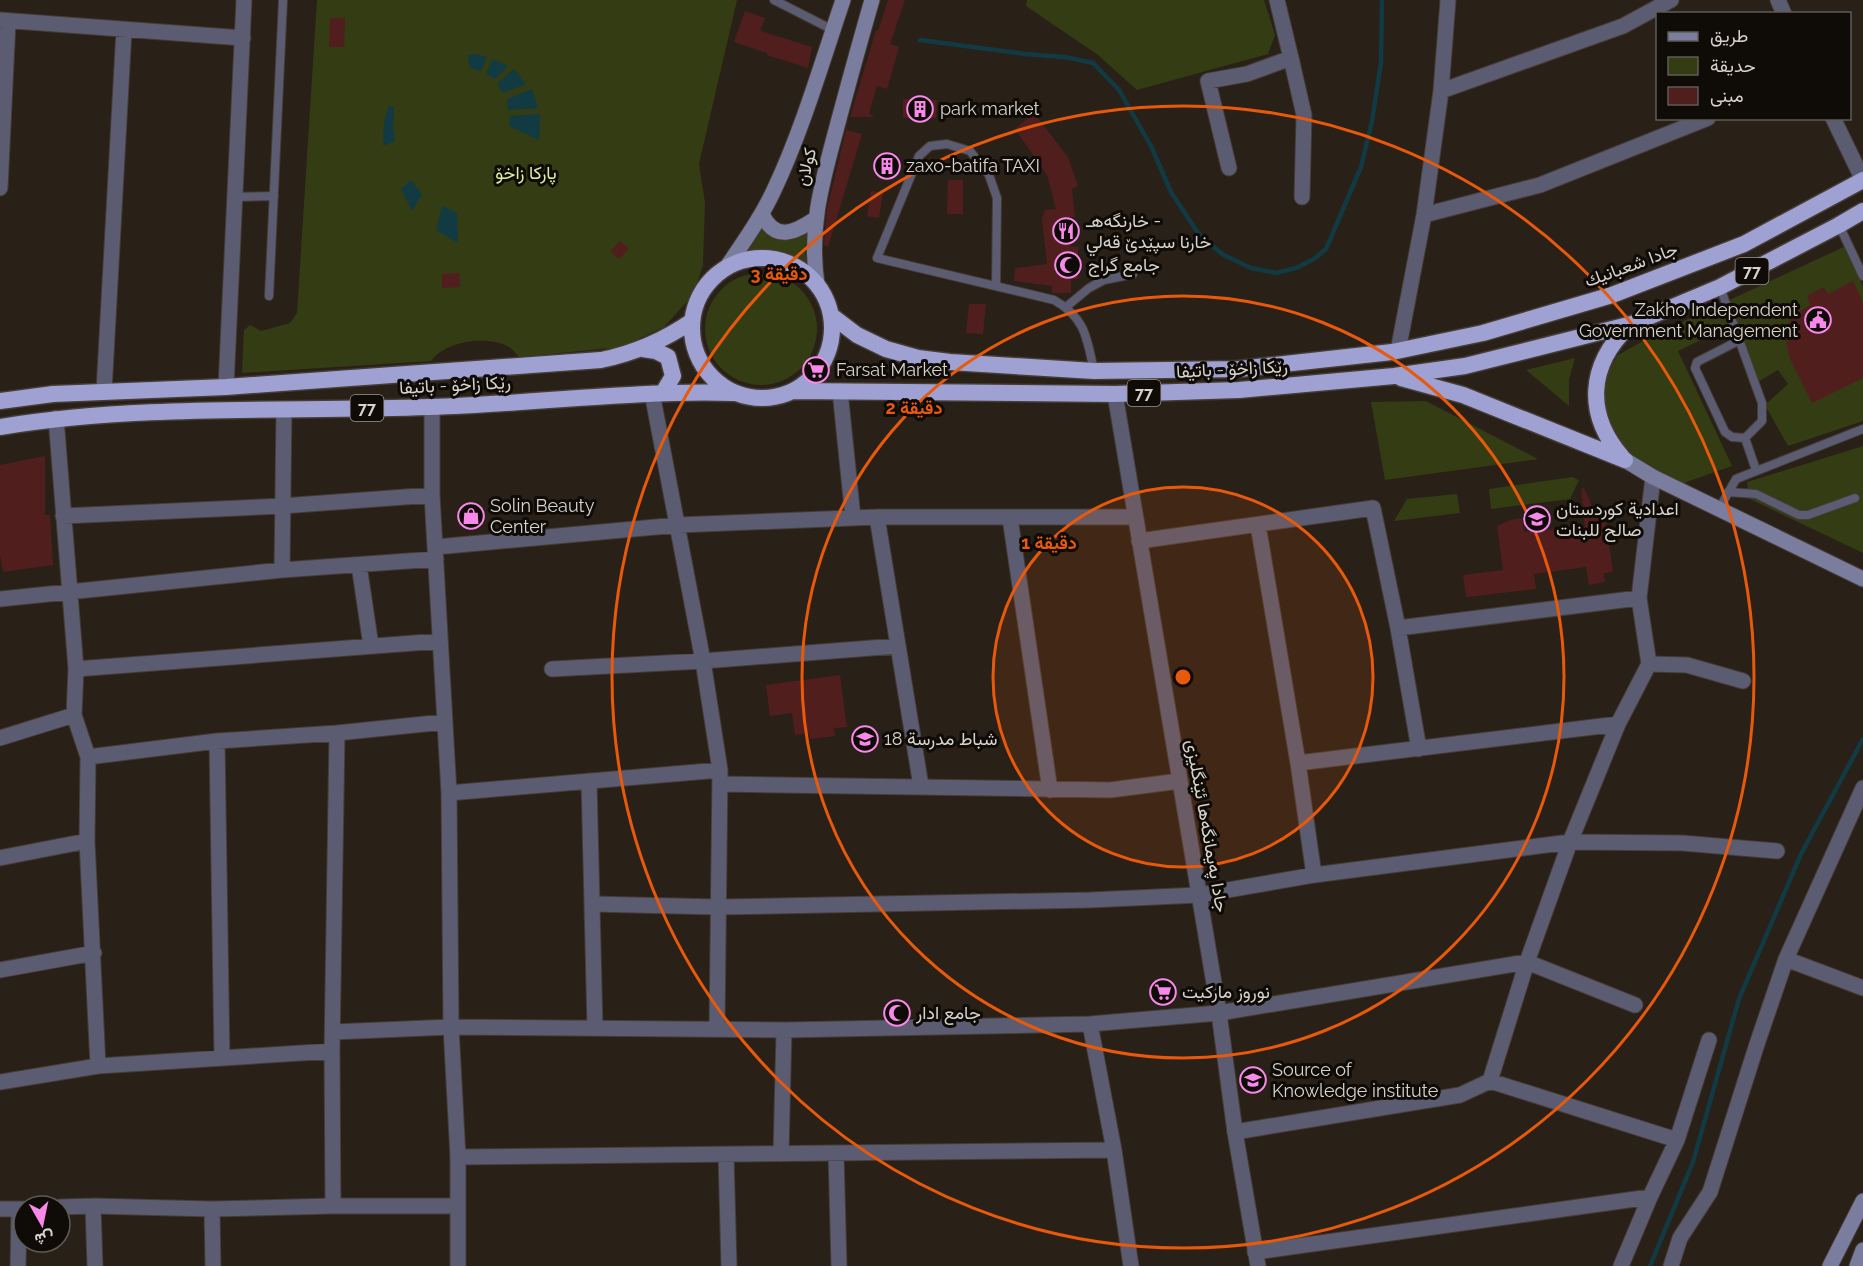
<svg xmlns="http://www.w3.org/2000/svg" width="1863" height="1266" viewBox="0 0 1863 1266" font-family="Raleway,Vazirmatn,sans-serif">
<rect width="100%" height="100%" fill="#292018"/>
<path fill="#343c13" d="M317,0H737L699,164L705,203L703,265L693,295L664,327L621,347L519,357C516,354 513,349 509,347C488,335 445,341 431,361L242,373L244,330L250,325L261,331L290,323L297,313Z
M1027,0H1264L1275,35L1268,54L1137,90L1098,55L1026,6Z
M762,225L808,230L805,249L807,265C788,251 768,247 745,254Z
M1848,245L1863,287V421L1788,446L1765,405L1788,384L1778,370L1756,383L1730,326L1678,351L1732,466L1681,484L1620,452L1602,414V382L1618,355L1652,336Z
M705 329a56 56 0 1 1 112 0a56 56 0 1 1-112 0Z
M1575,358L1569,380V406L1526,370Z
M1426,401L1538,459L1385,480L1371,402Z
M1863,446V553L1750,499L1747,482Z
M1572,477L1579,480L1570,499L1491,509L1489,489Z
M1457,494L1460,513L1394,521L1407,499Z"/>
<path fill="#123a43" d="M475,54L487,57L481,71L470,68L468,55Z
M493,59L508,66L495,79L486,74Z
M514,69L526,84L503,93L497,84Z
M532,89L538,108L508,110L507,99Z
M389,106L394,107L393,128L395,141L383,146L384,120Z
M540,114L539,140L509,126L510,116Z
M411,180L422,195L412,211L401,189Z
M442,206L457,213L458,243L436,230Z"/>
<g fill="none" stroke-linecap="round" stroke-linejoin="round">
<path stroke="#123a43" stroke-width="4.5" d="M920,40L1025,54L1065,57L1093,63L1119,90L1151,146L1171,192L1198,233L1222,254L1251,268L1276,273L1296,268L1314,259L1326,249L1361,167L1372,121L1381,63L1382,0
M1650,1266L1693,1162L1739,999L1801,854L1863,739"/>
</g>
<path fill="#511e1e" d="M888,0H905L890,44L899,47L887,89L877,86L869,113L874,117H850L876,30L878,31Z
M745,11L765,18L760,31L812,47L808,68L767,55V53L734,42Z
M330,18H345L344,47H329Z
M903,99L937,100L936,118H903Z
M1034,113L1068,157L1078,186L1072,189L1075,217L1067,218L1070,247H1078V279H1071V293H1052V286L1014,281L1015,268L1047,264L1042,219L1045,210L1056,209L1047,175L1015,129Z
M846,130L862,134L828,247L824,245L827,209Z
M948,180H963V214H947Z
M871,191L883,193L879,218L867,216Z
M620,241L629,249L619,259L610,251Z
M459,273L460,287L442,288V274Z
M1853,281L1863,302V378L1812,403L1790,359L1785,337L1787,327L1792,316L1810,305L1807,296L1824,287L1828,294Z
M969,304H986L983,334L966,333Z
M45,456V515H50L53,565L3,572L0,555V465Z
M1584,488L1595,513L1604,511L1613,572L1604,573L1605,582L1589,585L1586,567L1534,574L1536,589L1466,597L1463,575L1503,570L1497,526L1510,520L1522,518L1524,532L1585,526L1581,489Z
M840,675L847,727L834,728L835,736L810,739L809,733L795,735L792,713L770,716L766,685Z"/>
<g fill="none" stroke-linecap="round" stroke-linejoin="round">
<g stroke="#453c35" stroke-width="10">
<path id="service" d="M774,0L833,30
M235,197L274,196
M1839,225L1863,276
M996,286L997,198L989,175L970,151L947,144L930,146L919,156L877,258L1054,300C1086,318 1087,339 1094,371
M1720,287L1762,403V421L1745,438L1756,470
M269,296L283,0
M1066,307L1089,288L1104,280L1133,274
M1740,340L1697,362L1695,368L1725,432L1732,437L1745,438
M1728,492L1756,494L1799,515H1808L1855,498
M1719,509L1736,479L1863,429"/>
</g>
<g stroke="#453c35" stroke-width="17">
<path id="minor" d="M1778,0L1784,14
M0,20L243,38
M1291,58L1304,115L1302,197
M1441,91L1623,26L1671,0
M1833,118L1863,180
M1229,168L1208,81L1247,74L1291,58L1277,0
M0,188L8,22
M1424,215L1540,185L1708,118
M1398,351L1424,215L1441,91L1448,0
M226,387L244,0
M104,391L124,30
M840,391L853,518
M652,393L703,661L720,770L717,1029
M432,407V495L449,793L451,1027
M63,516L282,506L432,495
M877,517L921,786
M1010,518L1050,790
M1258,525L1298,763L1314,875
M1139,541L1373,508L1398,628L1419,749
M436,547L678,525L877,517H1135
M359,565L371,646
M282,570L284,410
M0,599L282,570L436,559
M1398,628L1639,598
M1649,664L1687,665L1743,681
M76,669L440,641
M552,669L703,661L897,646
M0,738L74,715
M217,741L222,1058
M88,757L217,741L337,733L444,722
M1298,763L1618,724
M589,781L595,1028
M721,784L1110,790L1180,781
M449,793L720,770
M0,858L87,841
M592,904L718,907L1090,900L1199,895L1314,875L1570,842L1682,843L1777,851
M1786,959L1863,988
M0,970L94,953
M1090,1024L1114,1150L1131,1266
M333,1032L451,1027L784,1030L1090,1024L1219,1013L1527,962L1635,1005
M98,1066L332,1051
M1490,1081L1527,962L1570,842L1618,724L1649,664L1639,598L1653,477
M0,1082L98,1066L87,841L88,757L74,715L76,669L56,418
M1235,1132L1460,1095L1490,1081L1677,1140
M836,1153L839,1266
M781,1154L784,1030
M726,1155L729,1266
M458,1157L1114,1150
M93,1206L95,1266
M333,1206L332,1051L337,733
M60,1207L93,1206L212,1209L333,1206H457
M0,1209H24
M212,1209L213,1266
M1255,1252L1650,1197
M18,1266L19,1209
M1621,1266L1650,1197L1677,1140L1709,1040
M1671,1266L1680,1238L1710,1192L1757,1044L1786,959L1863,788"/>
</g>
<g stroke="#453c35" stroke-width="17">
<path id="tertiary" d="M1115,394L1219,1013L1235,1132L1258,1266
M451,1027L458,1157V1266"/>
</g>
<g stroke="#453c35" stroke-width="17">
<path id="secondary" d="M762,214C775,242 794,233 815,219
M726,268C743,243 761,218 774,190C802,131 822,62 843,0
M817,284C809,229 821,186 835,134C847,89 859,45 872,0
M1625,460L1653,477L1863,579
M1830,1266L1863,1201
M1857,1266L1863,1250"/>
</g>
<g stroke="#453c35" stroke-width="19">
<path id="trunk" d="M692 328a70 70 0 1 1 140 0a70 70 0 1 1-140 0Z
M832,316L857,335L886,349L918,358L950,362L1094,371L1239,369L1392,352L1483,333L1612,295L1744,244L1863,180
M643,349L656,351L668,357L673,376L664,391
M1401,378L1463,395L1625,460
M794,391L1115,394L1239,390L1394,376L1465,366L1632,324L1720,287L1839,225L1863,211
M0,401L53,394L226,387L601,360C635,353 663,341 692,321
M0,427C141,404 288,412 430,407C531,404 632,390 733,393
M1622,457C1585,414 1588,365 1629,326"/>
</g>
<use href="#service" stroke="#5b5c72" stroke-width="8"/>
<use href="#minor" stroke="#5b5c72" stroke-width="15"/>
<use href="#tertiary" stroke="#5b5c72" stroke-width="15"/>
<use href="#secondary" stroke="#7b7d9f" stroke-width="15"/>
<use href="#trunk" stroke="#9fa1d2" stroke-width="16"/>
</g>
<circle cx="1183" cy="677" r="190" fill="#e8590c" fill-opacity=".12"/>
<g fill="none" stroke="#e8590c" stroke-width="3">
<circle cx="1183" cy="677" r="190"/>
<circle cx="1183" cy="677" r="381"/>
<circle cx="1183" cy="677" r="571"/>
</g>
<defs>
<g id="building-ring" transform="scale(1.35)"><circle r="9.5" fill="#0f0b07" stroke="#f888ea" stroke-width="1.5"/><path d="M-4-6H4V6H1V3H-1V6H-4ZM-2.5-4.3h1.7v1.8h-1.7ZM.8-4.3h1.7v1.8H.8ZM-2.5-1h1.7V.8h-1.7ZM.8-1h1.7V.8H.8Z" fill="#f888ea"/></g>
<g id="restaurant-ring" transform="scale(1.35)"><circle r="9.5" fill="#0f0b07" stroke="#f888ea" stroke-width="1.5"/><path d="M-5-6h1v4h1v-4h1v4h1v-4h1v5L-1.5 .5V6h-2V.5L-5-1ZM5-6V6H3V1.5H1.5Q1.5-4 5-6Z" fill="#f888ea"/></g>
<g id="mosque-ring" transform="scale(1.35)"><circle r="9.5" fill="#0f0b07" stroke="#f888ea" stroke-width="1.5"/><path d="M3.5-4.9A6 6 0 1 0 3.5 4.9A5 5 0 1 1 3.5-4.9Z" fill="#f888ea"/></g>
<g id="civic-ring" transform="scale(1.35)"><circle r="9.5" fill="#0f0b07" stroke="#f888ea" stroke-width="1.5"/><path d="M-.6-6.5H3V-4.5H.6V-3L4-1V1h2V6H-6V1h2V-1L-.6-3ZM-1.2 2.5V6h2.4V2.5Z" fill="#f888ea"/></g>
<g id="supermarket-ring" transform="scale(1.35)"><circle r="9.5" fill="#0f0b07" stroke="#f888ea" stroke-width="1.5"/><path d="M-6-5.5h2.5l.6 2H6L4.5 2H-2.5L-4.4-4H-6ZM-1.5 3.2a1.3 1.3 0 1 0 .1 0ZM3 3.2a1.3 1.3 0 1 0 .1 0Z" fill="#f888ea"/></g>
<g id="shop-ring" transform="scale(1.35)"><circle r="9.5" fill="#0f0b07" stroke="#f888ea" stroke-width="1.5"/><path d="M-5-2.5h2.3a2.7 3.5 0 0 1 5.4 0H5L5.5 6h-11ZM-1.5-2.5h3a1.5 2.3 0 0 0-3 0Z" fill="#f888ea"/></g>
<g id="school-ring" transform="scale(1.35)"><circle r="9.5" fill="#0f0b07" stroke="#f888ea" stroke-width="1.5"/><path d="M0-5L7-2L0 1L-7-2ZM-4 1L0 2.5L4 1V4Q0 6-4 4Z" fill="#f888ea"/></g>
</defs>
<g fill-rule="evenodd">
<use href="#building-ring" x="920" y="109"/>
<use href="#building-ring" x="887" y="166"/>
<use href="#restaurant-ring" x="1066" y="231"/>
<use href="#mosque-ring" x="1068" y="265"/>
<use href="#civic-ring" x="1818" y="320"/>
<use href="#supermarket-ring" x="816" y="370"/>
<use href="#shop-ring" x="471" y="516"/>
<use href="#school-ring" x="1537" y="519"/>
<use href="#school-ring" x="865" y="739"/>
<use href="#supermarket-ring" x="1163" y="992"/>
<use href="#mosque-ring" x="897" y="1013"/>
<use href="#school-ring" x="1253" y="1080"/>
</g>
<g text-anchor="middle" stroke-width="6" stroke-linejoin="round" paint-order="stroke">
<g fill="#0f0b07" stroke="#9c9691" stroke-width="1.5">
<rect x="1735.5" y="258" width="33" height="26" rx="4.5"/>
<rect x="1127.5" y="380" width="33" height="26" rx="4.5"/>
<rect x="350.5" y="395" width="33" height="26" rx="4.5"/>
</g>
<g font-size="16" font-weight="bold" fill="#d8d2cc">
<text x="1752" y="277">77</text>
<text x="1144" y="399">77</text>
<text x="367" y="414">77</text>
</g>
<g font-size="18" fill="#d8d2cc" stroke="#0f0b07" text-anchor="start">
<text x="940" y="115">park market</text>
<text x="906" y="172">zaxo-batifa TAXI</text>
<text x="1086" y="227">خارنگه‌هـ -<tspan x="1086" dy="21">خارنا سپێدێ قه‌لي</tspan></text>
<text x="1088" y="271">جامع گراج</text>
<text x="1798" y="316" text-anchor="end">Zakho Independent<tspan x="1798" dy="21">Government Management</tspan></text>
<text x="836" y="376">Farsat Market</text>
<text x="490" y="512">Solin Beauty<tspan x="490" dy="21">Center</tspan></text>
<text x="1556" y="515">اعدادية كوردستان<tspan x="1556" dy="21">صالح للبنات</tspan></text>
<text x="884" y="745">18 شباط مدرسة</text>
<text x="1182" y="998">نوروز ماركيت</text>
<text x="916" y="1019">جامع ادار</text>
<text x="1272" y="1076">Source of<tspan x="1272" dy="21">Knowledge institute</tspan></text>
</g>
<g font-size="18" fill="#d8d2cc" stroke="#0f0b07">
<text transform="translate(806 167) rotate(-76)" y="6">كولان</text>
<text transform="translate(1631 265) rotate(-20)" y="6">جادا شعبانيك</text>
<text transform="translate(1232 369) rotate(-3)" y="6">رێکا زاخۆ - باتیفا</text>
<text transform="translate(455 385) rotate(-3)" y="6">رێکا زاخۆ - باتیفا</text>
<text transform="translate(1207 826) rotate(80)" y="6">جادا په‌يمانگه‌ها ئێنگليزى</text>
</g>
<g font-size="18" fill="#dcef9c" stroke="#0f0b07">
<text x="526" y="179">پارکا زاخۆ</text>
</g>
</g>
<circle cx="1183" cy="677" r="9" fill="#e8590c" stroke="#0f0b07" stroke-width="3"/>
<g font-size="18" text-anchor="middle" font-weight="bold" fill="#e8590c" stroke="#0f0b07" stroke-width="6" stroke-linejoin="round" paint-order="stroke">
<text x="779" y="280">3 دقيقة</text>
<text x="914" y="414">2 دقيقة</text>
<text x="1049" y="549">1 دقيقة</text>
</g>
<rect x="1656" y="12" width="195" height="108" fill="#0f0b07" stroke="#5f5b56" stroke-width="1.5"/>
<rect x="1668" y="32" width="30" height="9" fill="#7b7d9f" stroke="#5f5b56" stroke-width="1.5"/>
<text x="1710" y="42" font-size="18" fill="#d8d2cc">طريق</text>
<rect x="1668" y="57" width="30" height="18" fill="#343c13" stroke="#5f5b56" stroke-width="1.5"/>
<text x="1710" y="72" font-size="18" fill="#d8d2cc">حديقة</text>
<rect x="1668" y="87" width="30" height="18" fill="#511e1e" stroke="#5f5b56" stroke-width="1.5"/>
<text x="1710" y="102" font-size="18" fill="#d8d2cc">مبنى</text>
<g transform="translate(42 1224) rotate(171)"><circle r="28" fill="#0f0b07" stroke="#5f5b56" stroke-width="1.5"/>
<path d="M0-4.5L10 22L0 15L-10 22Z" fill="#f888ea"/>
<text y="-9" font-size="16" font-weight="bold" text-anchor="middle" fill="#d8d2cc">ش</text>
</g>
</svg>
